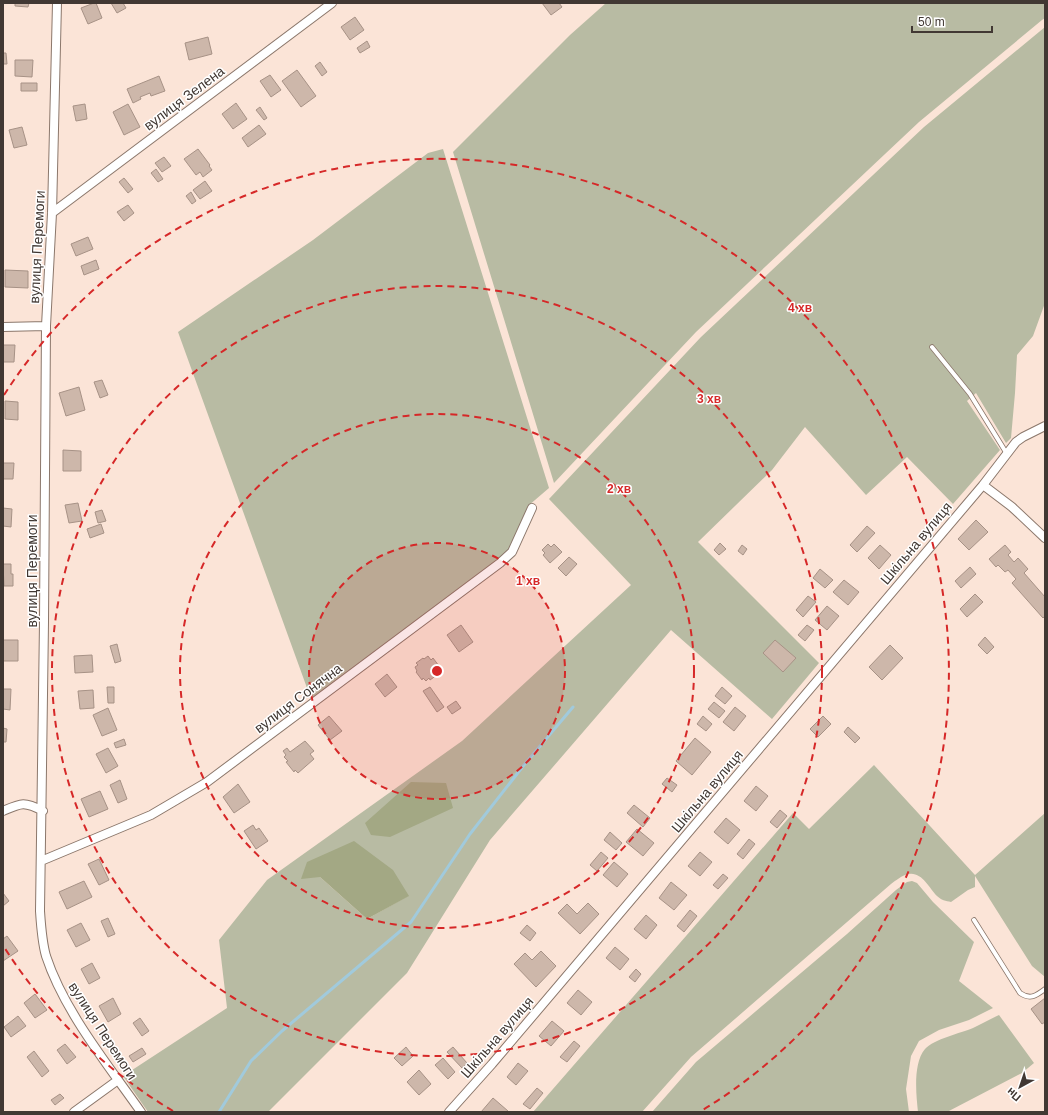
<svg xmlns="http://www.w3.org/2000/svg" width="1048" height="1115" viewBox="0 0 1048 1115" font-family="Helvetica,sans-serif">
<rect width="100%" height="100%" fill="#fbe4d7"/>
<path fill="#b8bba3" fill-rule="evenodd" d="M606,3H1045V18L1042,20L919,122L696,332L554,483L453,152L570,35Z
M1045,27V303L1033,336L1017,355L1015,393L1011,438L1006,443L976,393L967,401L1000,450L953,504L907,457L866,495L805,427L772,470L698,542L819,663L772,719L671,630L490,840L407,973L268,1112H148L123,1076L227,1008L219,940L267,880L462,741L631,585L549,499L701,337L924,127ZM320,877L408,896L367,919Z
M443,149L549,488L528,506L509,550L497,560L311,699L178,332L313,240L428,153Z
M874,765L975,875L1045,813V977L1032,966L975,876V887L968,890L951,902C946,901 941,900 937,896C928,887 921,869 905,875C900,877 895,881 891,884L691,1057L642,1112H533L793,813L809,829Z
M912,881L917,883L933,902L974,942L959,981L993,1008L969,1020L939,1030L919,1041L911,1056L906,1089L909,1112H652L696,1062L847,934L896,890L907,882Z
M999,1015L1034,1063L1022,1073L947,1112H918C916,1094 913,1063 925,1049C934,1039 961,1033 973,1028C982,1024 990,1019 999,1015Z"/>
<path fill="#a3a884" d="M411,782L446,783L453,808L390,837L371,835L365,823Z
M354,841L393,870L409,896L367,919L320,877L301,879L307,862Z"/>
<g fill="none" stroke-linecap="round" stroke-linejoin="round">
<path stroke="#a1cadc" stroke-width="3" d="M219,1112L251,1061L282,1031L411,922L470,834L524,765L573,707"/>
</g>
<path fill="#cdb7aa" stroke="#a79286" d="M15,3H29L28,7L15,6Z
M94,3H96L102,18L88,24L81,8Z
M111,3H123L126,8L117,13Z
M542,3H559L562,7L551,15Z
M355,17L364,30L350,40L341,27Z
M208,37L212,54L189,60L185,43Z
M367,41L370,47L360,53L357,48Z
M3,53H6L7,64H3Z
M15,60H33L32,77L15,76Z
M320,62L327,72L322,76L315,66Z
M297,70L316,96L301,107L282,81Z
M270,75L281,90L271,97L260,81Z
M159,76L165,91L151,96L150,93L140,97L141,99L133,103L127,89Z
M21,83H37V91H21Z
M236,103L247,119L233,129L222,114Z
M85,104L87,119L76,121L73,106Z
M128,104L140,127L124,135L113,112Z
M260,107L267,118L264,120L256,110Z
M259,125L266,134L248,147L242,138Z
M22,127L27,145L14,148L9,130Z
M198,149L210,165L209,166L212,170L203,177L200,172L196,175L184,159Z
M164,157L171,166L162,172L155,163Z
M156,169L163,179L158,182L151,173Z
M124,178L133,189L128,193L119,182Z
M205,181L212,191L200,199L193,190Z
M191,192L196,201L192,204L186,196Z
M128,205L134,213L124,221L117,212Z
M88,237L93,249L76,256L71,244Z
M96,260L99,269L84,275L81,266Z
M5,270L28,271V288L5,287Z
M3,345H15L14,362H3Z
M102,380L108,395L100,398L94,382Z
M79,387L85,410L66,416L59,393Z
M5,401L18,402V420L5,419Z
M63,450L81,451V471H63Z
M3,463H14L13,479H3Z
M78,503L82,521L69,523L65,505Z
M3,508L12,509L11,527L3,526Z
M102,510L106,521L98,523L95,512Z
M976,520L988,532L969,550L958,539Z
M101,524L104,533L90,538L87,529Z
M867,526L875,533L857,552L850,545Z
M720,543L726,549L719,555L714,550Z
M548,544L551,547L554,544L562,552L550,563L543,555L545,553L542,550Z
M742,545L747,549L743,555L738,551Z
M880,545L891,555L879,569L868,558Z
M1005,545L1011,552L1008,555L1014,562L1018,558L1028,569L1024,573L1045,597V616L1043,618L1012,583L1016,579L1008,570L1005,572L998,565L996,567L989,559Z
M569,557L577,564L566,576L558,568Z
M3,564H11V574H13V586H4Z
M970,567L976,574L961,588L955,581Z
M820,569L833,580L825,588L813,578Z
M844,580L859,592L848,605L833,592Z
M975,594L983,602L967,617L960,609Z
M808,596L816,602L803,617L796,610Z
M827,606L839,616L827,630L815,620Z
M461,625L473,642L459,652L447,635Z
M807,625L814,630L805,641L798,635Z
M985,637L994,647L987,654L978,645Z
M3,640H18V661H3Z
M775,640L796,658L783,672L763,653Z
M117,644L121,661L115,663L110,646Z
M890,645L903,658L882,680L869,667Z
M92,655L93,672L75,673L74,656Z
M428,656L431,660L433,658L439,666L437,667L439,670L436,673L437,675L430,680L429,678L426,681L423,678L422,680L416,672L417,671L415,667L418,665L416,663L423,658L424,659Z
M387,674L397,687L385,697L375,684Z
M107,687H114V703H108Z
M430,687L444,707L437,712L423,691Z
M722,687L732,696L725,704L715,696Z
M3,689H11L10,710L3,709Z
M93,690L94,708L80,709L78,691Z
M456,701L461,708L452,714L447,707Z
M714,702L725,711L719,718L708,709Z
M735,707L746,716L734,731L723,722Z
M108,708L117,730L102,736L93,715Z
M329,716L342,731L330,740L318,725Z
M703,716L712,724L706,731L697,724Z
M823,716L831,724L818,737L810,729Z
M848,727L860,738L855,743L844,732Z
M3,728L7,729L6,742H3Z
M695,738L711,752L692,775L676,761Z
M124,739L126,745L116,748L114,743Z
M305,741L314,751L310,754L314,759L298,773L295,770L294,772L286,762L288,761L284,757L286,755L283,751L287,748L290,752Z
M108,748L118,766L106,773L96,754Z
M667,778L677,785L672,792L662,784Z
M120,780L127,799L118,803L110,785Z
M238,784L250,802L234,813L223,797Z
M756,786L768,796L756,811L744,801Z
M100,791L108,809L89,817L81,799Z
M634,805L650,818L643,827L627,813Z
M780,810L787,816L777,828L770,822Z
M726,818L740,830L728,844L714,832Z
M253,825L256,830L259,828L268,841L256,849L244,831Z
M637,829L654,843L643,856L626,842Z
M610,832L622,843L616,850L604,840Z
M749,839L755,844L743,859L737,854Z
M601,852L608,858L597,871L590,865Z
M700,852L712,862L700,876L688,866Z
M99,859L109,880L99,885L88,864Z
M614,862L628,874L617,887L603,875Z
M723,874L728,878L718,889L713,885Z
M84,881L92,897L67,909L59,892Z
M671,882L687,895L674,910L659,898Z
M3,893L9,901L3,906Z
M588,903L599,914L580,934L558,913L567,904L577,914Z
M690,910L697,916L684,932L677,926Z
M646,915L657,925L646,939L634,929Z
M108,918L115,934L108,937L101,921Z
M81,923L90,940L76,947L67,930Z
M527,925L536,933L530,941L520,933Z
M7,936L18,951L3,961V939Z
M615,947L629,959L620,970L606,958Z
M541,951L556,966L536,987L514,964L525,953L532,960Z
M92,963L100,978L89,984L81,969Z
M636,969L641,974L635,982L629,977Z
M578,990L592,1002L581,1015L567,1003Z
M35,994L47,1010L35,1018L24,1003Z
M113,998L121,1014L108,1022L99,1006Z
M1045,998V1022L1042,1024L1031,1009Z
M18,1016L26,1026L11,1037L4,1027Z
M140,1018L149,1031L142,1036L133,1023Z
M552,1021L564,1031L551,1046L539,1036Z
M574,1041L580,1046L567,1062L560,1057Z
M65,1044L76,1057L67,1064L57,1050Z
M406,1047L413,1056L402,1066L394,1058Z
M453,1047L467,1063L462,1068L447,1052Z
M142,1048L146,1054L133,1062L129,1056Z
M34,1051L49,1071L42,1077L27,1057Z
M443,1058L455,1072L448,1079L435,1065Z
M518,1063L528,1071L516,1085L507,1077Z
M419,1070L431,1084L419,1095L407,1082Z
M537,1088L543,1093L530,1109L523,1104Z
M60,1094L64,1098L55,1105L51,1100Z
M493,1098L508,1111L507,1112H481Z"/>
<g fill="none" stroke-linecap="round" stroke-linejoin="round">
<g stroke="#8b776b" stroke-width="5.5">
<path id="lane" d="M932,347L970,394L1007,454
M974,920L1020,993C1030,1000 1036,996 1045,989"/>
</g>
<g stroke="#8b776b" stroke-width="10">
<path id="street" d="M57,3L52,213L46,326L44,622L40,911C41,926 42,942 46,956C64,1011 108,1065 141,1112
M52,213L332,3
M3,327L46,326
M983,485L1012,507L1045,538
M3,811C21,803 24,801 43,811
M41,861L151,815L207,782L500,563L512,552L532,508
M74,1112L118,1080
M449,1112L492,1064L983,485L1016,442L1023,437L1045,426"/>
</g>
<use href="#lane" stroke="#fff" stroke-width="4"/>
<use href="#street" stroke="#fff" stroke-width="8"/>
</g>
<circle cx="437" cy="671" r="128" fill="#d62828" fill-opacity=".12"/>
<g fill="none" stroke="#d62828" stroke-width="2" stroke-dasharray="7 5">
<circle cx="437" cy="671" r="128"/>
<circle cx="437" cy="671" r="257"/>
<circle cx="437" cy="671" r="385"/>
<path d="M173 1111A513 513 0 0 1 4 947M4 395A513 513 0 1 1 701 1111"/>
</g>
<g text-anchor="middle" stroke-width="3" stroke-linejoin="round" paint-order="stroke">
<g font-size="14" fill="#413833" stroke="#fff">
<text transform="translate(184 98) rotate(-37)" y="5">вулиця Зелена</text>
<text transform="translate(37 247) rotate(-87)" y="5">вулиця Перемоги</text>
<text transform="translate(916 543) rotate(-50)" y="5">Шкільна вулиця</text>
<text transform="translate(32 571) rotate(-90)" y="5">вулиця Перемоги</text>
<text transform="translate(298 698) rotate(-37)" y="5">вулиця Сонячна</text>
<text transform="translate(707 791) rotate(-50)" y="5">Шкільна вулиця</text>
<text transform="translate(103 1031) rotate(57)" y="5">вулиця Перемоги</text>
<text transform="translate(497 1037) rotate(-49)" y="5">Шкільна вулиця</text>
</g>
</g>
<circle cx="437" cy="671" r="6" fill="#d62828" stroke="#fff" stroke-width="2"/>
<g font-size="12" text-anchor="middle" font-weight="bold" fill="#d62828" stroke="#fff" stroke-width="3" stroke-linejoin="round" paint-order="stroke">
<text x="800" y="312">4 хв</text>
<text x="709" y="403">3 хв</text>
<text x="619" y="493">2 хв</text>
<text x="528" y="585">1 хв</text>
</g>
<rect width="1048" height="1115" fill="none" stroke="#413833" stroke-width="8"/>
<g transform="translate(1020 1087) rotate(220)" stroke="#ffffff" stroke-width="3" paint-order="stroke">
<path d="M0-3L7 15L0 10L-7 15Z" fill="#413833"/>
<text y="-6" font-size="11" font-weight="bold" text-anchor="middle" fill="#413833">Пн</text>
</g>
<path d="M912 26v6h80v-6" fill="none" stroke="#413833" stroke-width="2"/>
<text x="918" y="26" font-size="12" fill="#413833" stroke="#ffffff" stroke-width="3" paint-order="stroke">50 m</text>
</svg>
